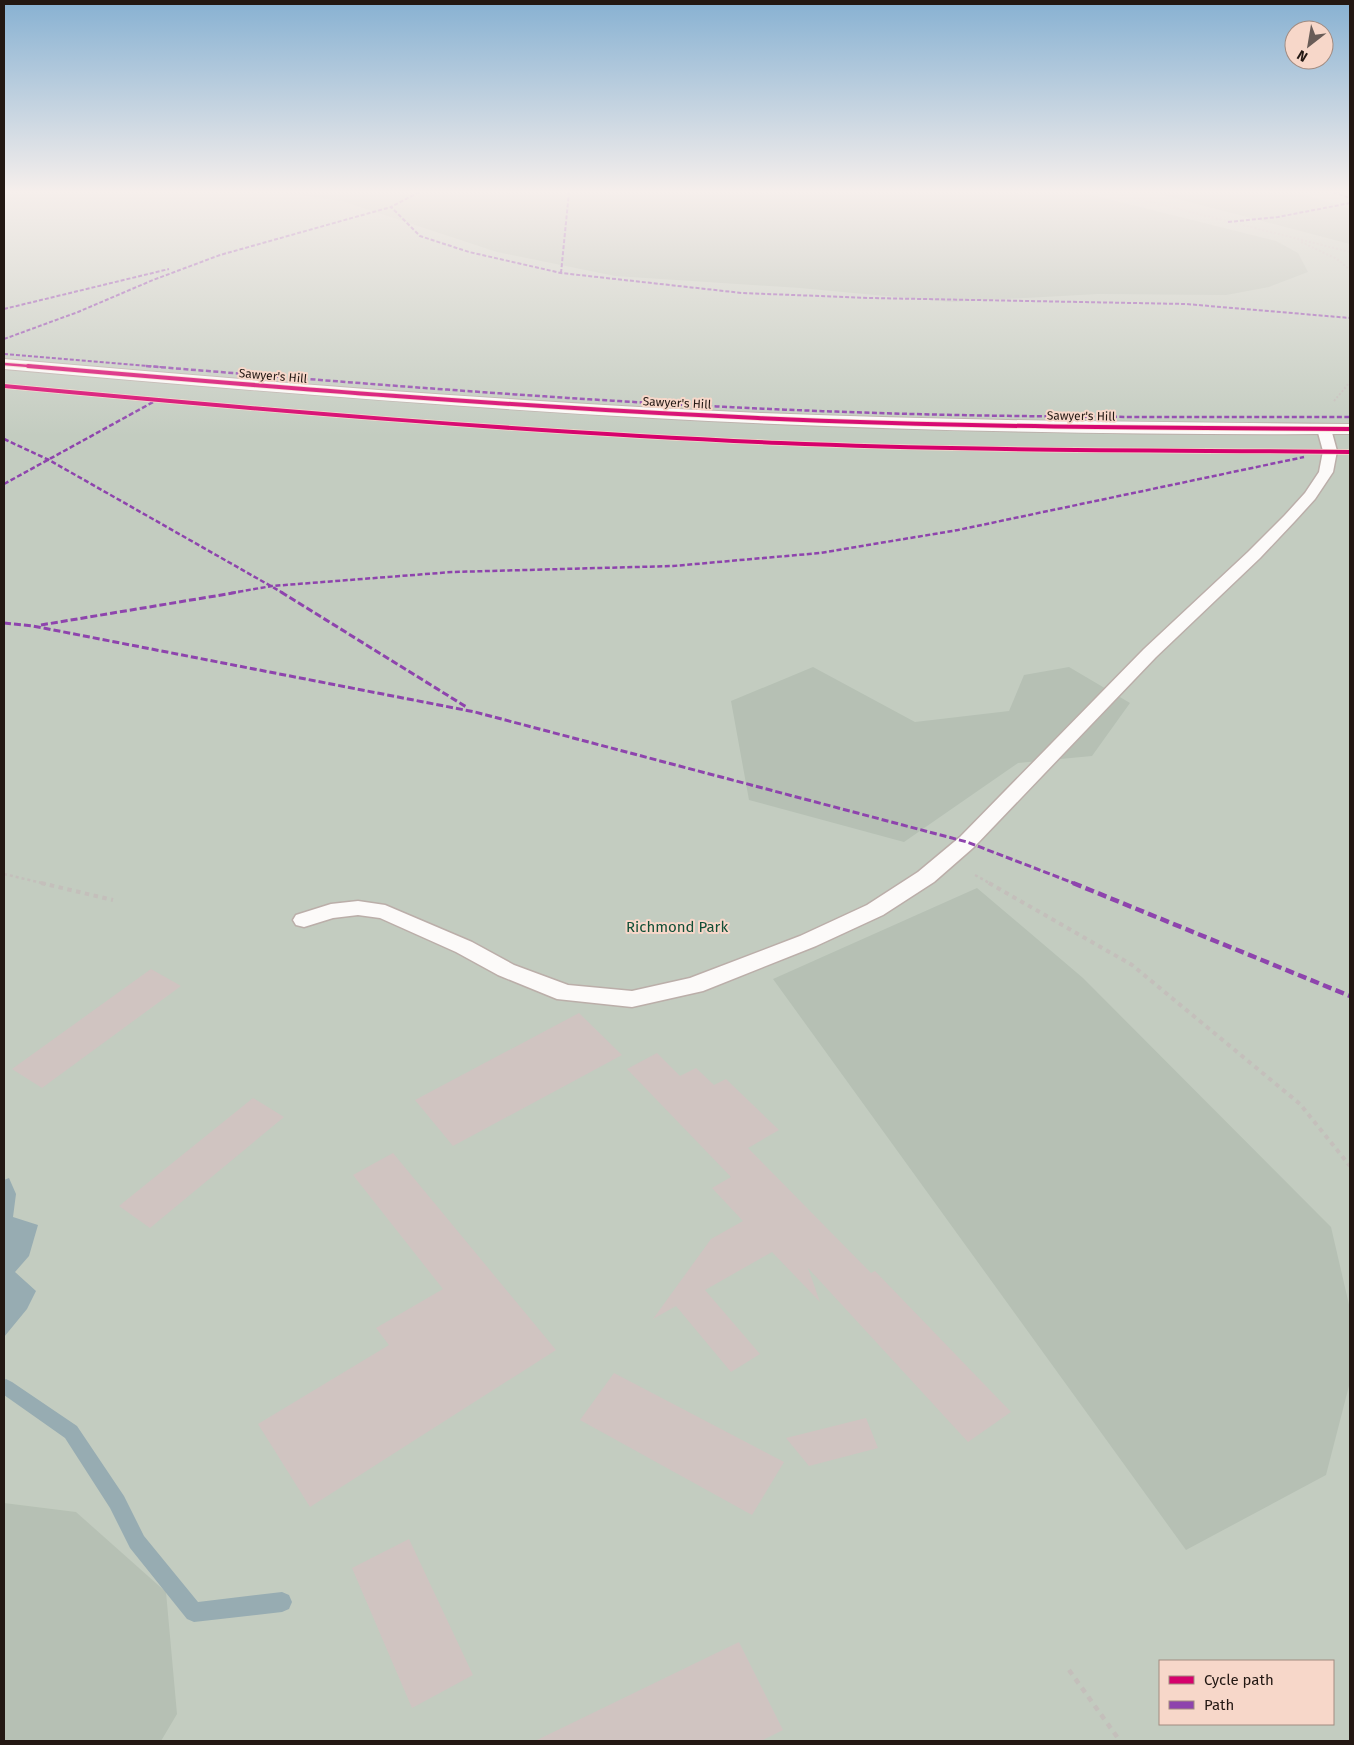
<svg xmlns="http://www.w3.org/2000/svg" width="1354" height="1745" viewBox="0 0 1354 1745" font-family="'Fira Sans',sans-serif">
<rect width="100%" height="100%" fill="#ecdbd4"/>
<path fill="#c3ccc0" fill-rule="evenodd" d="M4,192H1350V1741H4ZM1160,1661H1333V1724H1160Z"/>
<path fill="#b6c0b4" d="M277,192H1080L1276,241L1298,253L1308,272L1269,287L1226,295L1098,294L951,302L800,288L615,276L497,252L342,201Z
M1151,192H1296L1350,209V244Z
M813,667L915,722L1009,711L1024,675L1069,667L1130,703L1092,756L1018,763L904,842L749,800L731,701Z
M977,888L1083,978L1331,1227L1350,1309V1382L1326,1475L1186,1550L773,979Z
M4,1503L76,1512L166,1592L177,1714L161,1741H4Z"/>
<path fill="#97acb2" d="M9,1178L16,1194L13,1217L38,1225L29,1256L15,1272L36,1291L27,1309L4,1337V1180Z"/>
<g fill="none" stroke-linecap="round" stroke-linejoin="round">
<path fill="#97acb2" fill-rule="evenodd" d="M6,1379L12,1382L77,1426L124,1496L144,1536L198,1602L282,1592L289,1595L292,1602L289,1609L282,1612L194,1622L187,1619L130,1548L110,1508L65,1438L4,1395V1380Z"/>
</g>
<path fill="#d0c4c1" d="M151,969L181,986L42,1088L12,1069Z
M579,1013L622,1055L453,1146L415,1100Z
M657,1053L680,1076L696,1068L714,1085L726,1079L779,1130L748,1148L871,1273L875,1271L1011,1412L968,1442L808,1268L820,1302L772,1252L705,1290L760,1354L731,1372L676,1306L653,1319L711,1239L743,1221L712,1188L731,1177L627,1069Z
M253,1098L284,1117L150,1228L119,1206Z
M393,1153L556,1350L310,1507L258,1424L389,1345L376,1328L443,1289L353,1175Z
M614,1373L784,1462L752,1515L580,1420Z
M866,1418L878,1448L809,1466L786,1438Z
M409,1539L473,1675L412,1708L352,1568Z
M739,1642L783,1730L761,1741H535Z"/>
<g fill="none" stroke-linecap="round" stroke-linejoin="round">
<g stroke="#bbaea9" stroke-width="3">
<path id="lane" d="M1324,425L1331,429L1337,451L1333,472L1315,499L1295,521L1260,558L1156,657L974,847L934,882L883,915L816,946L703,991L632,1007L557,999L498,975L456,952L380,918L358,915L333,918L304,927L296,925L293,920L296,915L331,904L358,901L385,905L472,942L514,965L568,985L632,991L690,978L800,936L867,905L918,872L960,837L1144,649L1248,552L1285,515L1305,493L1319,472L1323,451L1317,429Z"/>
</g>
<g stroke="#bbaea9" stroke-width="2">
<path id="street" d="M4,359C256,381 508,402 761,413C957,421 1154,422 1350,424V434C1118,435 885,431 653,418C436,406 220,388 4,369Z"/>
</g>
<path stroke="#c4bfbb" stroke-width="2" stroke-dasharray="2 2" stroke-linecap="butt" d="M1111,192L1350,252
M1301,242L1337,259L1350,270
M1334,401L1350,382"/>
<path stroke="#c4bfbb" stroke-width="2.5" stroke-dasharray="3 3" stroke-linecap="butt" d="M4,874L46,884
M975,875L991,884"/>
<path stroke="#c4bfbb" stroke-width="4" stroke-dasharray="4.5 4.5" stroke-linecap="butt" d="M41,883L113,900
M989,883L1132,965L1300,1104L1350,1166"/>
<path stroke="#c4bfbb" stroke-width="4.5" stroke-dasharray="5.5 5.5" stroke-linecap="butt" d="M1069,1670L1120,1741"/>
<use href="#lane" fill="#fcfaf9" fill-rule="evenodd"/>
<use href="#street" fill="#fcfaf9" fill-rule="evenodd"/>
<path stroke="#8e44ad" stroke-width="2" stroke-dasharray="4 2" stroke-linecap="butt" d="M419,192L391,207L420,236L469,252L561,273L742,293L870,298L1186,304L1350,318
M1333,192L1350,198
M1228,222L1278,217L1350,203
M561,273L569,192
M4,309L169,269
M4,339L78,312L153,280L220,255L391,207
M4,354L161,367"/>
<path stroke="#8e44ad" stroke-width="2.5" stroke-dasharray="5 2.5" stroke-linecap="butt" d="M146,366C380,385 613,404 847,412C1015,418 1182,417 1350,417
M4,439L49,460L283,593
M4,484L155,401
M231,593L272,586L452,572L673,566L820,553L958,530L1304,457"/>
<path stroke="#8e44ad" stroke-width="3" stroke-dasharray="7 3" stroke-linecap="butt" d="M281,592L468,708
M4,623L33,626L475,712L967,842L1076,884
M41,625L239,592"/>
<path stroke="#8e44ad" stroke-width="4.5" stroke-dasharray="9 4.5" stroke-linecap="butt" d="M1073,883L1350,996"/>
<g stroke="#f7d7c9" stroke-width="4.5">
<path id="cycleway-far1" d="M4,364L42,367"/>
</g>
<g stroke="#f7d7c9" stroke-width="5.5">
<path id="cycleway" d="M28,366C271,387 514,407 758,418C955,427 1153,428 1350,429
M4,386C263,410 521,432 781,443C971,451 1160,450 1350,452"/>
</g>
<use href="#cycleway-far1" stroke="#d6006c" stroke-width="2.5"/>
<use href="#cycleway" stroke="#d6006c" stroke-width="4"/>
</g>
<linearGradient id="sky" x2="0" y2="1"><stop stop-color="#87b1d2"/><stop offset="0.44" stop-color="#f6efec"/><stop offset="1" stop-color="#f6efec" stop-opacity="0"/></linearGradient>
<rect width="1354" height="436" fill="url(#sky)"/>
<g text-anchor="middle" stroke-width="4" stroke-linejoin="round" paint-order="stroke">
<g font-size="12" fill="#231813" stroke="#f7d7c9">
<text transform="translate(273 376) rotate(5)" y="4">Sawyer's Hill</text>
<text transform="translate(677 403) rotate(3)" y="4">Sawyer's Hill</text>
<text transform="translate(1081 416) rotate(1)" y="4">Sawyer's Hill</text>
</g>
<g font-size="15" fill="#104f37" stroke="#f7d7c9">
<text x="677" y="932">Richmond Park</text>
</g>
</g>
<rect width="1354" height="1745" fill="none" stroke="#231813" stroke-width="10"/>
<rect x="1159" y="1660" width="175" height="65" fill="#f7d7c9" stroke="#a28b80"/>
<rect x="1169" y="1676" width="25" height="8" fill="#d6006c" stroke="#a28b80"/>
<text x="1204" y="1685" font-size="15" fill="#231813">Cycle path</text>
<rect x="1169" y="1701" width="25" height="8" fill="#8e44ad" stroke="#a28b80"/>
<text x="1204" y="1710" font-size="15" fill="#231813">Path</text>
<g transform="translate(1309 45) rotate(211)"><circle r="24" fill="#f7d7c9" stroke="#a28b80"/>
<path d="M0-4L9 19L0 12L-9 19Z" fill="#695c57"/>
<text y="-8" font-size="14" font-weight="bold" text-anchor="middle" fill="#231813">N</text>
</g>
</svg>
